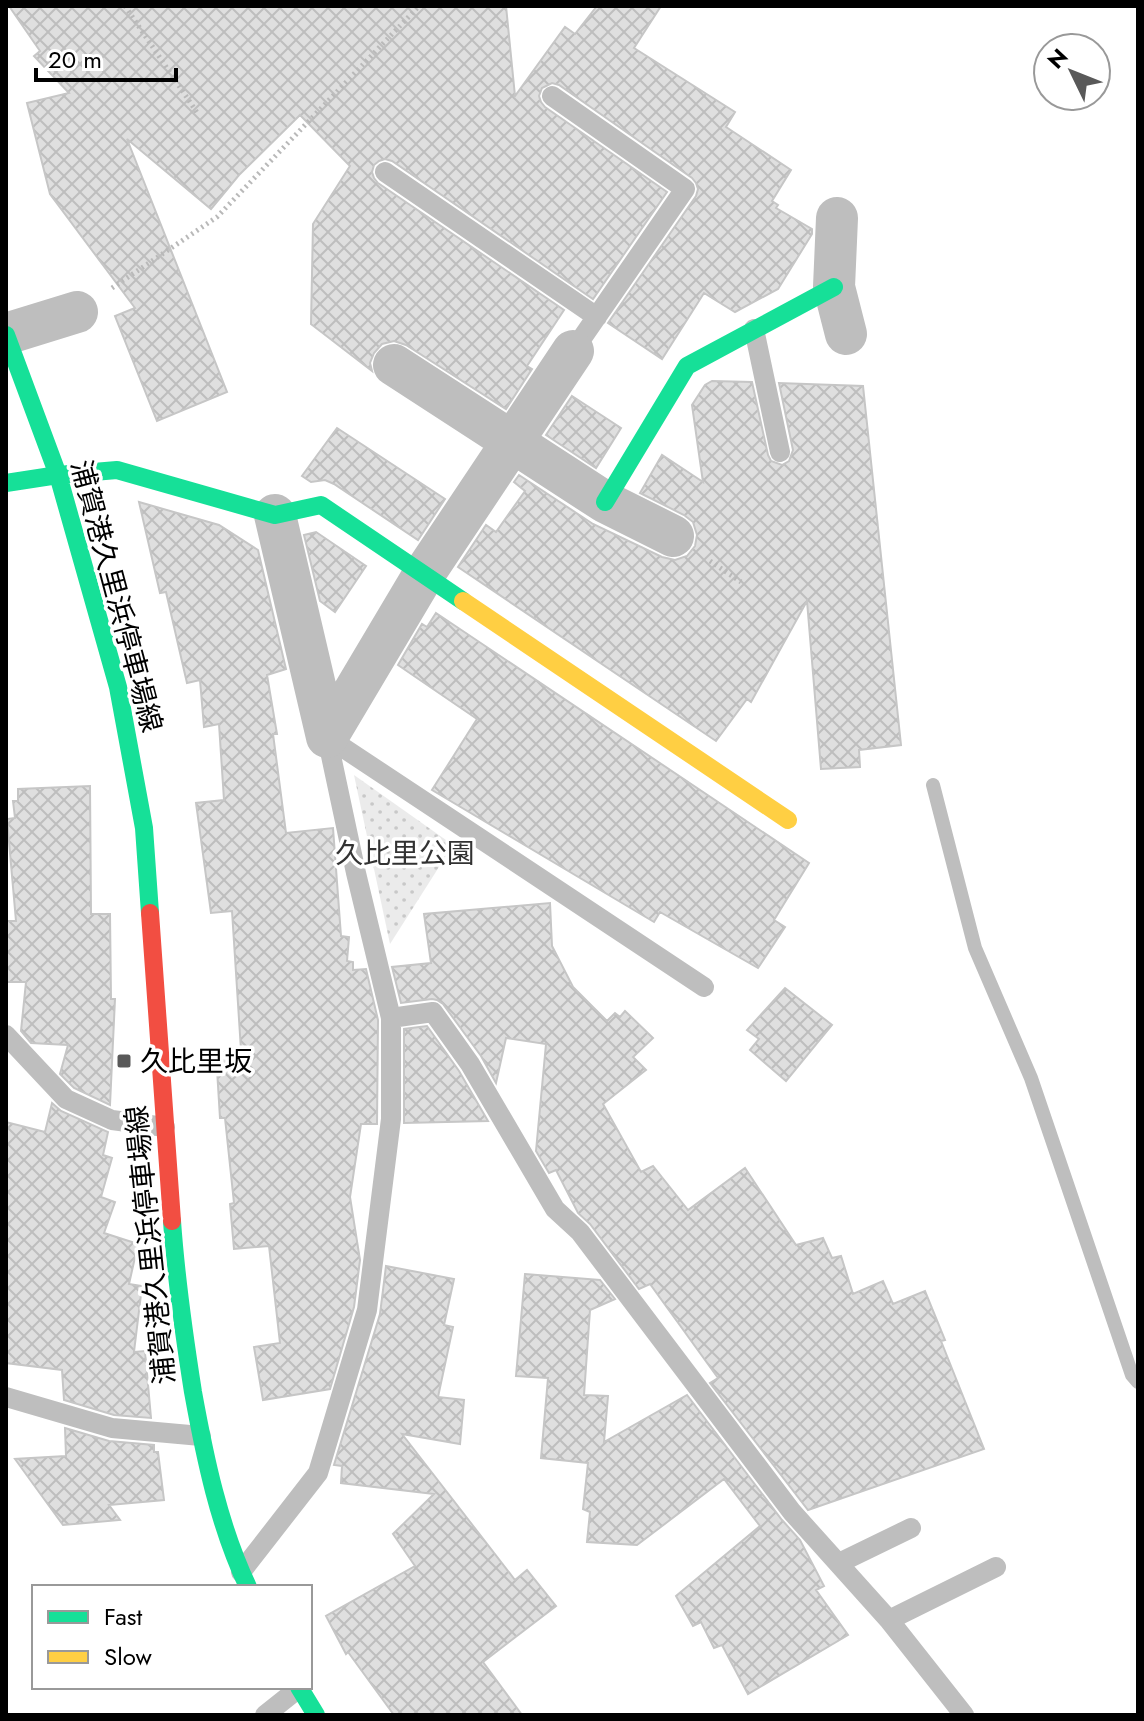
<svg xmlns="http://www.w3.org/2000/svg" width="1144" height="1721" viewBox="0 0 1144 1721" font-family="Jost,'Noto Sans JP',sans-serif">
<defs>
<pattern id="park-dots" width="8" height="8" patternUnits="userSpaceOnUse" patternTransform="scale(2)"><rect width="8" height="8" fill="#ebebeb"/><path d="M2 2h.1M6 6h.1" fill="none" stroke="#c8c8c8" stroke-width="1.8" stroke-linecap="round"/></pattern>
<pattern id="building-cross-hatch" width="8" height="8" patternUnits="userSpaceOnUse" patternTransform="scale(2)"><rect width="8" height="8" fill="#dfdfdf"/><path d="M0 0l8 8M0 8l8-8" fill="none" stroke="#bebebe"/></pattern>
</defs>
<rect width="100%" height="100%" fill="#fff"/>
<path fill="url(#park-dots)" d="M354,775L453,845L390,944Z"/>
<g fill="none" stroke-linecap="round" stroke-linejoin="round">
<path stroke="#bebebe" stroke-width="14" d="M933,785L975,948L1031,1078L1132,1375L1138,1382"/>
</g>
<path fill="url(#building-cross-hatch)" stroke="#c6c6c6" stroke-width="2" d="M9,6H506L515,96L565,27L575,34L597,6H661L634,48L735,112L726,127L791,170L772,201L778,205L776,208L812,229V234L778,289L735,312L704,293L662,359L608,323L696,196L698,189L696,183L692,178L559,85L552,83L542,88L539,96L541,102L545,107L667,192L593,299L392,161L385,159L379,161L374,165L372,172L374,178L378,183L564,310L527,366L532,369L506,409L406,345L394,341L382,344L374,353L370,363L372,371L311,324L313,224L350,166L300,115L239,175L211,209L127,139L227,392L157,421L115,316L135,308L50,194L27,103L69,93L34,56L40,51Z
M712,381L752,382L768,455L771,461L782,465L789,461L793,450L779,383L863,386L901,745L859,750L860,767L821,769L807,601L751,702L747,699L716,741L458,567L486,525L496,532L525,491L514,482L519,475L593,524L662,557L675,560L687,556L695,546L697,535L693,522L684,515L640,493L662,455L703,482L692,405L705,385Z
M572,396L621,428L596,468L546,435Z
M337,428L445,499L418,540L334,484L325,480L311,482L302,476Z
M139,502L219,525L258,550L286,669L267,675L277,734H273L286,833L333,828L341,936L349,937L347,961L353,962V970L366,969L378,1020L377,1124H361L350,1197L360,1260L354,1307L330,1389L263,1400L254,1347L280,1343L269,1246L234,1249L230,1204L234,1203L225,1118H220L216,1053L241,1050L232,911L211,913L196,803L224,800L219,724L204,727L200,680L187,683L166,592L160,593Z
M316,532L366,566L335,612L320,601L304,535Z
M436,613L809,863L774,920L785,927L758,968L660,912L654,922L432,790L477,719L398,665L422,624L427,627Z
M90,786L91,914H110L111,999H115L110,1105L74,1088L60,1074L68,1045L31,1043L21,1031L26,982H6V921H16L7,819L15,818L13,801H18V789Z
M550,903L552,946L573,987L607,1021L615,1013L620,1017L625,1011L653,1038L633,1057L646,1070L603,1104L641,1172L653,1166L688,1210L745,1168L796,1245L823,1238L832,1258L841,1256L853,1294L883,1281L893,1304L925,1291L945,1340L941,1341L984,1449L808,1510L710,1383L718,1378L650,1284L639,1289L590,1224L578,1213L556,1170L549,1173L536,1151L546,1044L506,1038L496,1083L481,1056L443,1004L437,1000L432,999L401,1003L392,967L431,963L424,914Z
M785,988L832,1025L786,1081L750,1050L759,1039L747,1030Z
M427,1026L459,1071L488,1121L404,1123V1029Z
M52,1103L61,1111L108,1132L103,1155L112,1158L101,1197L115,1202L104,1233L138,1244L129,1284L142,1286L134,1352L145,1351L151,1418L114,1415L64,1400L62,1370L6,1363V1122L45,1132Z
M386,1266L454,1279L444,1325L453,1327L438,1397L464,1400L460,1444L402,1434L515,1580L527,1570L556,1606L483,1662L522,1715H394L348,1652L346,1654L326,1616L415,1566L393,1534L434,1494L341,1483L342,1466L334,1465L380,1314Z
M525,1274L600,1280L615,1299L590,1310L584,1395L608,1396L604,1442L687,1395L782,1520L800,1540L824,1586L816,1590L848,1635L748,1694L722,1645L714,1648L701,1622L693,1626L676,1596L760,1526L724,1479L637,1545L587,1542L590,1512L583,1509L588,1463L541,1458L548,1378L516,1376Z
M65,1428L109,1441L154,1445V1452H158L164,1500L109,1505L120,1520L63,1525L15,1459L66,1456Z"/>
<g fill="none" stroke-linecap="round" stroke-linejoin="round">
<path stroke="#b9b9b9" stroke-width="5" stroke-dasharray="2 4" stroke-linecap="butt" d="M125,6L198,114
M112,288L217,217L419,6
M710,561L741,582"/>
<path stroke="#bebebe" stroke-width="20" d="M552,96L685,189L573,351
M385,172L597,317
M754,329L780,452
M327,737L704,987
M391,1018L433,1012L470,1064L555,1209L580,1232L792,1512L889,1620L964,1715
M6,1035L66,1099L112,1120L165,1127
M6,1397L112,1428L201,1436
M839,1563L911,1528
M241,1572L318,1473L367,1310L391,1119V1018L356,873L327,737
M889,1620L996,1567
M265,1715L299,1688"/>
<path stroke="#bebebe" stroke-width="42" d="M837,218L834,287L846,334
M6,334L77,312
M394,365L605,502L673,536
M275,515L327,737
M327,737L424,574L573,351"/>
<path stroke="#16e098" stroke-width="18" d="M6,335L58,475L118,687L144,828L150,913
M6,483L58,475L117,470L275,515L321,505L463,601
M605,502L687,366L834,287
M172,1221C176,1278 184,1335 193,1392C205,1458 219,1526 248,1587
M299,1687L316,1715"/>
<path stroke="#ffcf43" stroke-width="18" d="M463,601L788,820"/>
<path stroke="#f24e42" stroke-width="18" d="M150,913L172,1221"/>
</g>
<rect fill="#595959" stroke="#fff" stroke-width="3" x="116" y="1053" width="16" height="16" rx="4"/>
<g text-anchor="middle" stroke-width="7" stroke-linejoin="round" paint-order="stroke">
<g font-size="28" fill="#000" stroke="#fff">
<text transform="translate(117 596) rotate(75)" y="10">浦賀港久里浜停車場線</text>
<text transform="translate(150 1245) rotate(-96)" y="10">浦賀港久里浜停車場線</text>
</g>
<g font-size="28" fill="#323232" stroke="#fff">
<text x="405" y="863">久比里公園</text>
</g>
<g font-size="28" fill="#000" stroke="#fff" text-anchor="start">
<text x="140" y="1071">久比里坂</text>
</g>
</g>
<rect width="1144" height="1721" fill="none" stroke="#000000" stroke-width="16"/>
<rect x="32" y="1585" width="280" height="104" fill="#ffffff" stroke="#999999" stroke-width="2"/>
<rect x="48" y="1611" width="40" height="12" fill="#16e098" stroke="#999999" stroke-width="2"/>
<text x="104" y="1625" font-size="24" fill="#000000">Fast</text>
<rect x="48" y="1651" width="40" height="12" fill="#ffcf43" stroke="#999999" stroke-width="2"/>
<text x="104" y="1665" font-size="24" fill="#000000">Slow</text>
<g transform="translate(1072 72) rotate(313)"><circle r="38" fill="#ffffff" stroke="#999999" stroke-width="2"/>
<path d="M0-6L14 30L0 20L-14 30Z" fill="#595959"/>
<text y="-12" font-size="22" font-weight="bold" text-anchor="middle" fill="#000000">N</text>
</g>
<path d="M36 68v12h140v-12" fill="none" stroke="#000000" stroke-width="4"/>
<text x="48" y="68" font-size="24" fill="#000000" stroke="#ffffff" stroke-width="6" paint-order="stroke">20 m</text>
</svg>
